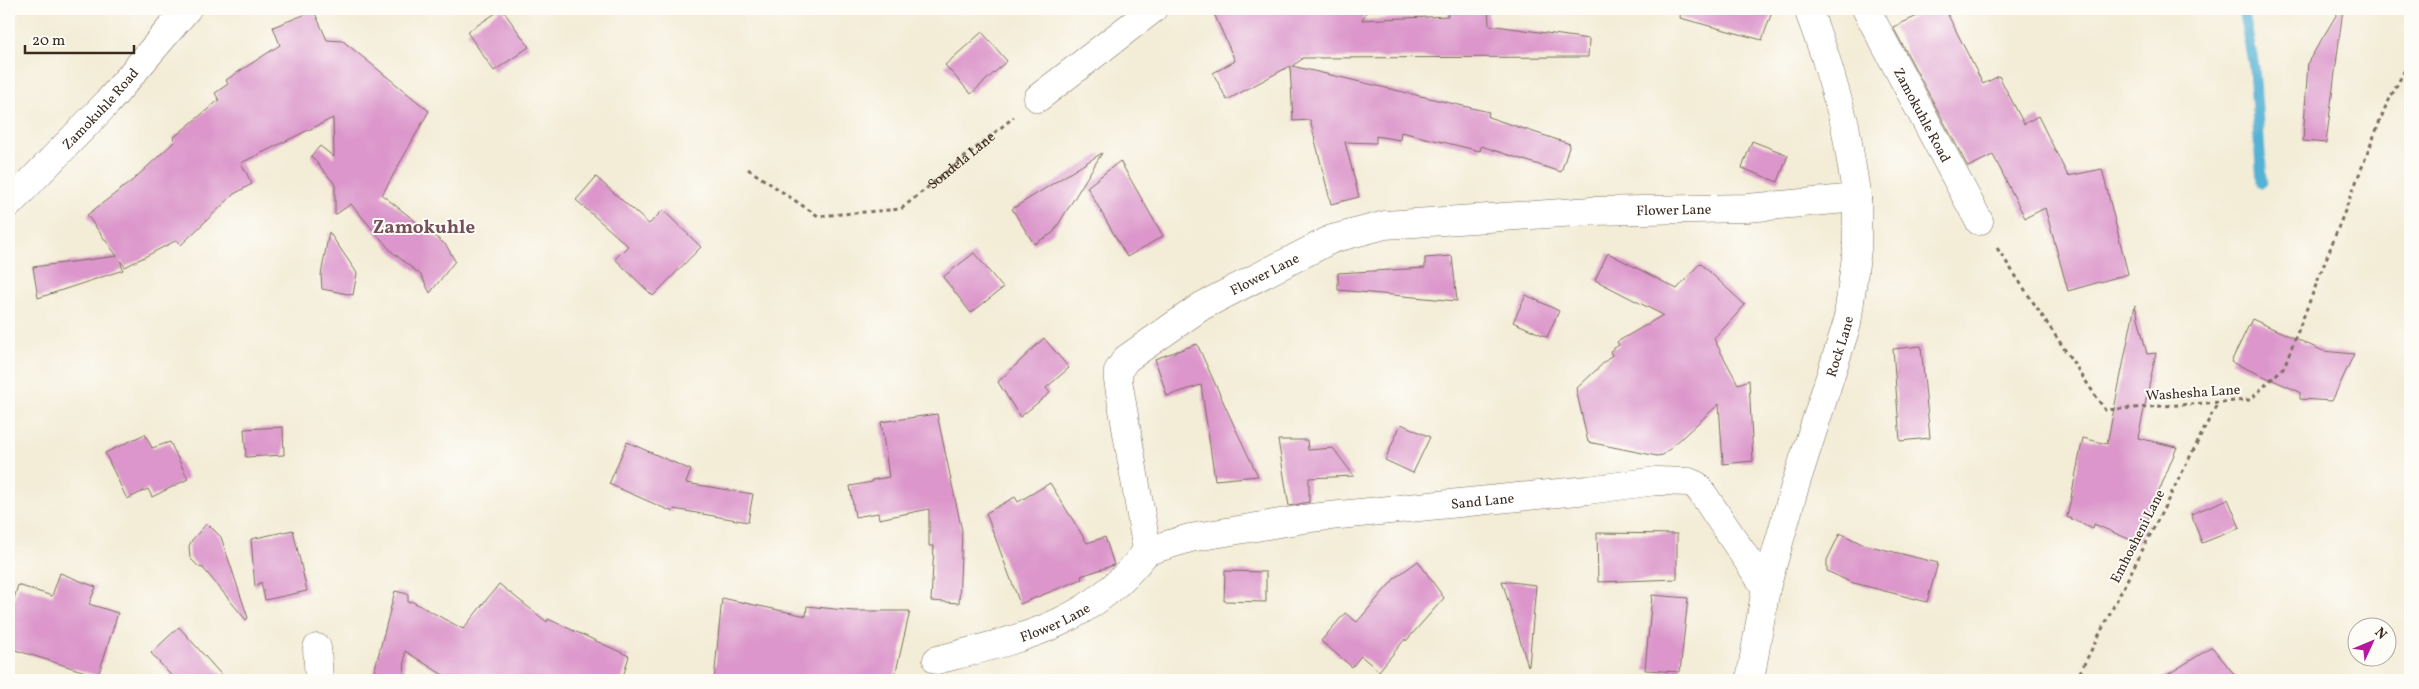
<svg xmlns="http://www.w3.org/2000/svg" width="2419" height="689" viewBox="0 0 2419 689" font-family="Vollkorn,serif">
<rect width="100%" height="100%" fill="#fdfcf7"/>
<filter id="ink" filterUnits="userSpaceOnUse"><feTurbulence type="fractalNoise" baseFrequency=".02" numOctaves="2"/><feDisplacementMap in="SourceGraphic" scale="10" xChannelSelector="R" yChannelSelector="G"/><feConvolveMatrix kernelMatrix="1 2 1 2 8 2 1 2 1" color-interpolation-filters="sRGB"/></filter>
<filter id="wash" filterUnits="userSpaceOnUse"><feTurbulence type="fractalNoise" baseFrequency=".0096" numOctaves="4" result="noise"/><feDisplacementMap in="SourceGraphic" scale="20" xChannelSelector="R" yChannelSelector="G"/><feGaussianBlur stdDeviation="1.12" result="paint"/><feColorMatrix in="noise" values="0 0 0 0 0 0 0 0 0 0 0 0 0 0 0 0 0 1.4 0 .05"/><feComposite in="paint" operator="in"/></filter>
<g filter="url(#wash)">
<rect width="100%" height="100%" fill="#f3ecd6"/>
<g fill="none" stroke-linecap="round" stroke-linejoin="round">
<path stroke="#56b2d4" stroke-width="11" d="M2243,9L2254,67L2262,182"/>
</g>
<g id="blocks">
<path fill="#dc96cb" d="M502,9L529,47L494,71L467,32Z
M1212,9H1368L1362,20L1448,16L1447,9H1488L1489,25L1589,39L1588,57L1302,58L1301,60L1292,66L1489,112L1488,117L1570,144L1561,172L1481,146L1480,151L1401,132L1400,140L1376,136V143L1345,142L1359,197L1331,204L1310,120L1293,121L1290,66L1227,100L1213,73L1235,61Z
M1681,9H1773L1762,40L1680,18Z
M1933,9H1945L1983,84L1999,76L2024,124L2038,116L2068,176L2102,169L2128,274L2068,291L2045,208L2025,218L1993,155L1968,167L1893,27Z
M2340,9H2343L2326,143L2303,141L2308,62Z
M314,11L327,40L343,41L429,111L382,195L446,245L455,261L430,293L421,275L392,252L351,204L335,215V184L311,156L320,146L334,157L333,118L241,163L252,184L234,194L181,245L177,240L125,267L120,260L123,270L38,298L33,267L117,256L87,215L133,180L175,141L173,138L219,100L215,93L228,84L226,80L280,45L273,27Z
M982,32L1007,61L971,94L945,65Z
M1752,141L1788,155L1778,182L1742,168Z
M1102,153L1053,233L1034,244L1012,209Z
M1120,161L1163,236L1127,257L1087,187Z
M596,177L649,224L663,210L701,247L653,296L615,259L628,246L576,200Z
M329,232L357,273L353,295L322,289L321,275Z
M974,253L1003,288L971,313L943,277Z
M1608,253L1677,289L1700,263L1745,305L1714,339L1738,384L1749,380L1753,461L1723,464L1719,404L1663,455L1657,456L1588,442L1576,389L1612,355L1610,351L1619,345L1617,342L1663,315L1595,280Z
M1452,256L1457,301L1338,290V273L1425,268V258Z
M1526,295L1559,311L1547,337L1513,322Z
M2135,305L2147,354L2156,353L2138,438L2177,447L2138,543L2094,524L2093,529L2067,517L2083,438L2107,444Z
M2252,319L2323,351L2354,354L2332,401L2300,399V392L2231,362Z
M1044,338L1069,368L1046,388L1050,393L1020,417L998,382Z
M1197,344L1237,432L1258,476L1215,480L1201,385L1167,396L1155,359Z
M1921,346L1930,438L1900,441L1893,349Z
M937,414L962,531L959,603L931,601L934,546H929V509L879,519L878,513L855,517L850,486L872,482V480L889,477L881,422Z
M1401,424L1430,437L1413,473L1385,460Z
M283,427L284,455L246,457L244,429Z
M145,434L152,448L170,442L188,479L152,497L148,489L127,499L105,453Z
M1278,440H1307L1308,450L1333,448L1354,476L1309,478V502L1289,506Z
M627,442L691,470L686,483L753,494L748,522L674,509L673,512L609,484Z
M1050,483L1087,543L1105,537L1114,565L1081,576L1082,579L1020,604L986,513L1015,497L1018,502Z
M2228,499L2240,528L2202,543L2191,514Z
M207,523L221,537L248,618L246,620L203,568L199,567L190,558L189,546L192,540Z
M293,530L307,591L265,600L261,582L255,587L251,539Z
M1597,533L1677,534V579L1598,582Z
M1840,533L1862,544L1938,563L1927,602L1850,582L1827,571V560Z
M1418,561L1444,598L1406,641L1405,639L1379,671L1361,656L1352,667L1321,641L1345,613L1357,622L1395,578Z
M1225,571L1266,572V602L1224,601Z
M60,573L96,587L89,604L118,613L98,676L9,648V616L18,585L52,596Z
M1502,581L1536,585L1529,666H1528Z
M499,584L547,622L548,619L629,656L622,680H451L405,651L404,680H372L395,591L408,594V603L411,601L463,629Z
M1652,595L1688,598L1680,672L1645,670Z
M722,598L806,616L807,606L853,611H910L894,680H714Z
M179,627L226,680H175L151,653Z
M2212,647L2239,680H2159Z"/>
</g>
</g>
<g filter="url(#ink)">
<use href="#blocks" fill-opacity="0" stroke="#7b6e5e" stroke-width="1"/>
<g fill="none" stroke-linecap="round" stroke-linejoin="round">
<g stroke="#7b6e5e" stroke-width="29">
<g id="street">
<path id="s2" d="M1866,9L1979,221"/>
<path d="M1038,98L1153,9"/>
<path id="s3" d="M9,204L107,103L187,9"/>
<path id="s4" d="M1147,551L1190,538L1310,518L1588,490L1656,481L1689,482L1696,485L1703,494L1766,588"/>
<path d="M317,648L319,680"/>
<path id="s5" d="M937,660C1023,638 1090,625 1147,551L1118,380V371L1126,359L1202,306L1332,239L1385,225L1592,211L1747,208L1857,198"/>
<path id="s6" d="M1750,680L1766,588L1795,486L1847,324L1857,249V198L1845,125L1825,56L1808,9"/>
</g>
</g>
<g stroke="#7b6e5e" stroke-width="3" stroke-dasharray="4 4" stroke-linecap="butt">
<path id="s1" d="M748,169L818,216L901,209L1014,117"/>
<path d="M1997,248L2105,410L2250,400L2284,367L2385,108L2410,60"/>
<path d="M2076,680L2218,402"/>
</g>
<use href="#street" stroke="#fff" stroke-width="28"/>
</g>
</g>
<g text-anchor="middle" stroke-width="4" stroke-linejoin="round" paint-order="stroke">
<g font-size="14" fill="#3b2a1e" stroke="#fdfcf7">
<text dy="5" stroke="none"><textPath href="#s3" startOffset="132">Zamokuhle Road</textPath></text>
<text dy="5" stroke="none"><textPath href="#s2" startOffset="120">Zamokuhle Road</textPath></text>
<text dy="5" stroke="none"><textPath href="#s1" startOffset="245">Sondela Lane</textPath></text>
<text dy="5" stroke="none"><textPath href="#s5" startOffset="1022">Flower Lane</textPath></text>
<text dy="5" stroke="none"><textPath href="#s5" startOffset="602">Flower Lane</textPath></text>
<text dy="5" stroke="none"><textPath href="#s6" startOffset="346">Rock Lane</textPath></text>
<text transform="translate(2193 392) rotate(-4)" y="5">Washesha Lane</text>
<text dy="5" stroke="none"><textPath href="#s4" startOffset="340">Sand Lane</textPath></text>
<text transform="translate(2137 536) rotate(-63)" y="5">Emhosheni Lane</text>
<text dy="5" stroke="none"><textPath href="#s5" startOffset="124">Flower Lane</textPath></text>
</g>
<g font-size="19" font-weight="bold" fill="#73505b" stroke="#fdfcf7">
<text x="424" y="233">Zamokuhle</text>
</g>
</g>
<rect width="2419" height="689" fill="none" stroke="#fdfcf7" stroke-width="30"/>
<g transform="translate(2372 642) rotate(46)"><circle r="24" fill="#fdfcf7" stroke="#afa8a0"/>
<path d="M0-4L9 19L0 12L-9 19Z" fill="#b5179e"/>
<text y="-8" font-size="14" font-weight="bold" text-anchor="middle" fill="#3b2a1e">N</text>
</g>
<path d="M25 45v8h109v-8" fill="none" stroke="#3b2a1e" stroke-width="2.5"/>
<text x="32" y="45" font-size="15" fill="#3b2a1e" stroke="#fdfcf7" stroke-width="4" paint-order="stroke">20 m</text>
</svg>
